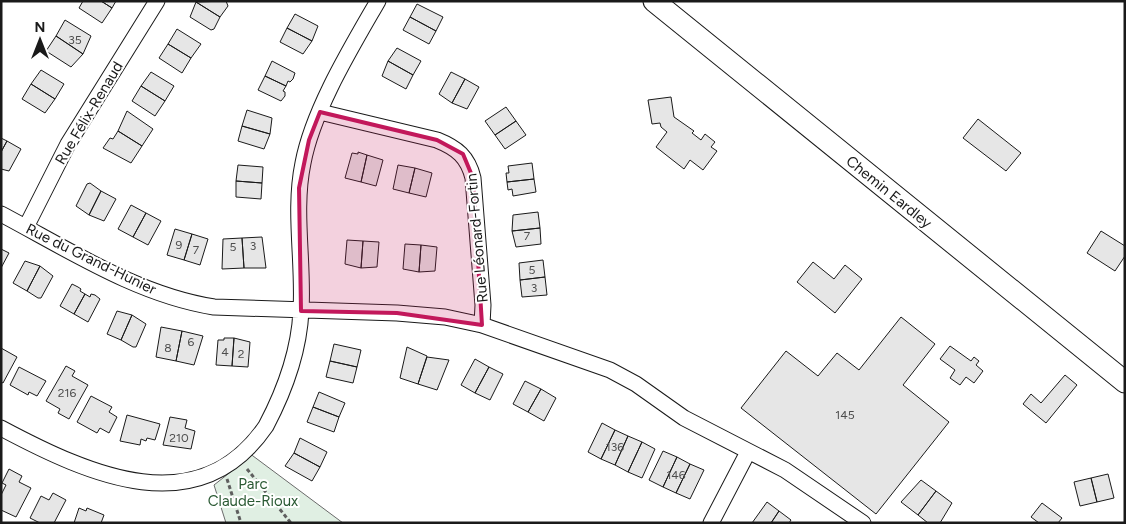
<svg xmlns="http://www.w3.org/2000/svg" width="1126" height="524" viewBox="0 0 1126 524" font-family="Figtree,sans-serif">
<rect width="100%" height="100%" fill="#fff"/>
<path fill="#e0efe3" stroke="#6a6a6a" d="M249,453L343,523H226L214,485L242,463Z"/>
<path fill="#e6e6e6" stroke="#1a1a1a" d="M83,1H101L112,8L102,23L79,8Z
M101,1H116L112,8Z
M226,1L228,6L220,17L196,2Z
M196,2L220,17L214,29L211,30L190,17Z
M417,4L443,17L436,31L410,17Z
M295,14L318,26L312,41L287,28Z
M410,17L436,31L429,44L403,30Z
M65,20L91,36L83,54L56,36Z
M287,28L312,41L303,54L280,42Z
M177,29L201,44L191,58L168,44Z
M56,36L83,54L71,67L46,51Z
M168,44L191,58L182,73L159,58Z
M397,48L421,61L413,75L388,61Z
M272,61L295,73L293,79L290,82L288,81L286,86L265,76Z
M388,61L413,75L406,89L382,76Z
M41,70L64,84L55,99L31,84Z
M151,72L174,86L165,101L141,86Z
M451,72L465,79L452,103L439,94Z
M265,76L286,86L283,91L285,92V96L281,101L258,90Z
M465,79L479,87L467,109L452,103Z
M31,84L55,99L45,113L22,99Z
M141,86L165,101L155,116L132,101Z
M671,97L674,117L694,131L692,133L701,140L705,134L715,142L711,147L717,151L703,170L690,160L684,169L656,147L667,132L661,127L660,123L652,124L648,100Z
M506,107L516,121L495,135L485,121Z
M247,110L272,118L270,134L242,126Z
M127,111L153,129L142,146L118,131Z
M978,119L1021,153L1006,171L963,138Z
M516,121L526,135L505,149L495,135Z
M242,126L270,134L264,149L238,141Z
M118,131L142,146L131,163L103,148L110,138L113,139Z
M1,138L7,141L1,152Z
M7,141L21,149L9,171L1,169V152Z
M358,152L367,155L361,182L345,178L352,153L358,154Z
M367,155L383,160L376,186L361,182Z
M532,163L534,179L507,182L506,173H509L508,166Z
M238,165L263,167L262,183L236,181Z
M398,165L415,168L409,193L393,189Z
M415,168L432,173L426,197L409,193Z
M534,179L536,192L513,196L512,189L508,190L507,182Z
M236,181L262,183L261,199L236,197Z
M90,183L101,191L89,215L76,206L87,184Z
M101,191L116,199L104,221L89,215Z
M131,205L146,213L133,237L118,229Z
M538,212L540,228L512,231L513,215Z
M146,213L161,221L148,245L133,237Z
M540,228L541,244L516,247L512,231Z
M175,229L192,234L184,260L167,255Z
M1101,231L1125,246V256L1115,271L1087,253Z
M192,234L208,239L200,265L184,260Z
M262,237L266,268H244L242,238Z
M242,238L244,268L222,269L223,239Z
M347,240L363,241L361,268L345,264Z
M363,241L379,242L377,267L361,268Z
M405,244L421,245L419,272L403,269Z
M421,245L437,247L435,271L419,272Z
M1,246V249L9,253L1,268Z
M543,260L545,277L520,280L519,263Z
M25,261L40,266L27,291L13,283Z
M813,262L834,279L845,265L862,279L835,313L797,282Z
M40,266L53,276L41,298H38L27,291Z
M545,277L547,295L522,297L520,280Z
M72,284L78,287L81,289L80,291L85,294L74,314L60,306Z
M85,294L90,297L91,294L95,295L100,299L88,322L74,314Z
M117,311L132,315L121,340L107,334Z
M132,315L146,324L136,347H133L121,340Z
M901,317L935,344L903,385L949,422L876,514L741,408L786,351L818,376L837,353L859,370Z
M161,327L182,331L176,361L156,357Z
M182,331L203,336L194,365L176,361Z
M224,338H234L232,366L216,365L218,340H224Z
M234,338L250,342L248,367L232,366Z
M334,344L361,350L357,367L330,361Z
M950,346L971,361L974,357L979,361L976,365L983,371L974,383L966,377L960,385L950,378L955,370L940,359Z
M407,347L427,356L418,384L400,378Z
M1,348L17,357L3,383L1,382Z
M427,357L449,360L437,390L418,384Z
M475,359L489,367L475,393L461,385Z
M330,361L357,367L353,383L326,377Z
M66,366L75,371L72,376L88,385L69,419L58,413L60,409L46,401Z
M19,367L46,381L37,396L29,392L28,395L10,385Z
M489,367L503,374L490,400L475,393Z
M1065,375L1077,385L1046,423L1023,404L1031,394L1041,403Z
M525,381L541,389L528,412L513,404Z
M541,389L556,398L544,421L528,412Z
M319,392L345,403L339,417L313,407Z
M91,396L112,407L109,412L117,417L109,433L100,428L97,433L77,422Z
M313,407L339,417L334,432L307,422Z
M127,415L160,424L155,440L147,438L146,441L141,439L140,445L120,441Z
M170,417L187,420L185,428L195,431L191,449L163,445Z
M602,423L615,430L601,459L588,452Z
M615,430L628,436L615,465L601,459Z
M628,436L642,442L628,472L615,465Z
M300,438L327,452L320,467L294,453Z
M642,442L655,449L642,478L628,472Z
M663,451L677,457L663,487L649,480Z
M294,453L320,467L312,481L285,466Z
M677,457L690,464L676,493L663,487Z
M690,464L704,470L690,499L676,493Z
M9,469L22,476L19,482L31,488L16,517L1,510V495L6,485L2,483Z
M1108,474L1114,498L1097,502L1091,478Z
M1091,478L1097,502L1080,506L1074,482Z
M921,480L936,491L918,515L901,502Z
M936,491L952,503L940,523H928L918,515Z
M53,493L66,500L54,523H40L30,518L41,496L49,500Z
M767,502L779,511L771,523H752Z
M1042,503L1062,518L1058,523H1039L1031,517Z
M79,508L86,511L87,508L104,515L101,523H74Z
M779,511L791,520L789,523H771Z"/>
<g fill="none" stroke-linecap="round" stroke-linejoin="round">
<g stroke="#1a1a1a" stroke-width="17">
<path id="street" d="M320,112L437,140C457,148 468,157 473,178L483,305L482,325
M1,214C69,250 138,295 214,307L397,313L445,317L482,325L610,370L636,384L684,418L785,470L863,523
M26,227L68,144L157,1
M1,428C91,476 199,524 266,426C285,390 299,352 301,311C304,262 293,211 303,163C313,110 351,48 378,1
M711,523L748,452"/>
</g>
<g stroke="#1a1a1a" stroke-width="23">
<path id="secondary" d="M654,1L1125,382"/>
</g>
<path stroke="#5f5f5f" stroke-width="3" stroke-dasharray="4 2.5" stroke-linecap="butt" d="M247,469L291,523
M227,479L241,523"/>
<use href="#street" stroke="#fff" stroke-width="15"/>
<use href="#secondary" stroke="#fff" stroke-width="21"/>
</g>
<path fill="#c2185b" fill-opacity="0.2" stroke="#c2185b" stroke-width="4" stroke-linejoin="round" d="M320,112L437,140L463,154L473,178L482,325L397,313L301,311L299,188L309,140Z"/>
<g text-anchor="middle" stroke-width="4" stroke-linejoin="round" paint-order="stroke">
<g font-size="12" fill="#4d4d4d">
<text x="75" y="44">35</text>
<text x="527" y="240">7</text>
<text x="179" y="249">9</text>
<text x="253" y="250">3</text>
<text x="233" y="251">5</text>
<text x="196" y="254">7</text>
<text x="532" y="274">5</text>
<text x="534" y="292">3</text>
<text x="191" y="346">6</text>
<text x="168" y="352">8</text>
<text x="225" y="356">4</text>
<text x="241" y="358">2</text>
<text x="67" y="397">216</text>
<text x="845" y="419">145</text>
<text x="179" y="442">210</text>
<text x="615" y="451">136</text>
<text x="676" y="479">146</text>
</g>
<g font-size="15" fill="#1a1a1a" stroke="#fff">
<text transform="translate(89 113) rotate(-59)" y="5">Rue Félix-Renaud</text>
<text transform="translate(889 192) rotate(39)" y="5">Chemin Eardley</text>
<text transform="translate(477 238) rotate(-95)" y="5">Rue Léonard-Fortin</text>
<text transform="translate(91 259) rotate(26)" y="5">Rue du Grand-Hunier</text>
</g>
<g font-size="15" fill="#2b5a34" stroke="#fff">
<text x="253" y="489">Parc<tspan x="253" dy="17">Claude-Rioux</tspan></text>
</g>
</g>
<rect width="1126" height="524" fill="none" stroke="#1a1a1a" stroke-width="5"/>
<g transform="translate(40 40)" stroke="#ffffff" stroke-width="4" paint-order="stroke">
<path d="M0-4L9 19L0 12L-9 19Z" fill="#1a1a1a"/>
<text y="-8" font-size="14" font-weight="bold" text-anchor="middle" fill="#1a1a1a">N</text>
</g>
</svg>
